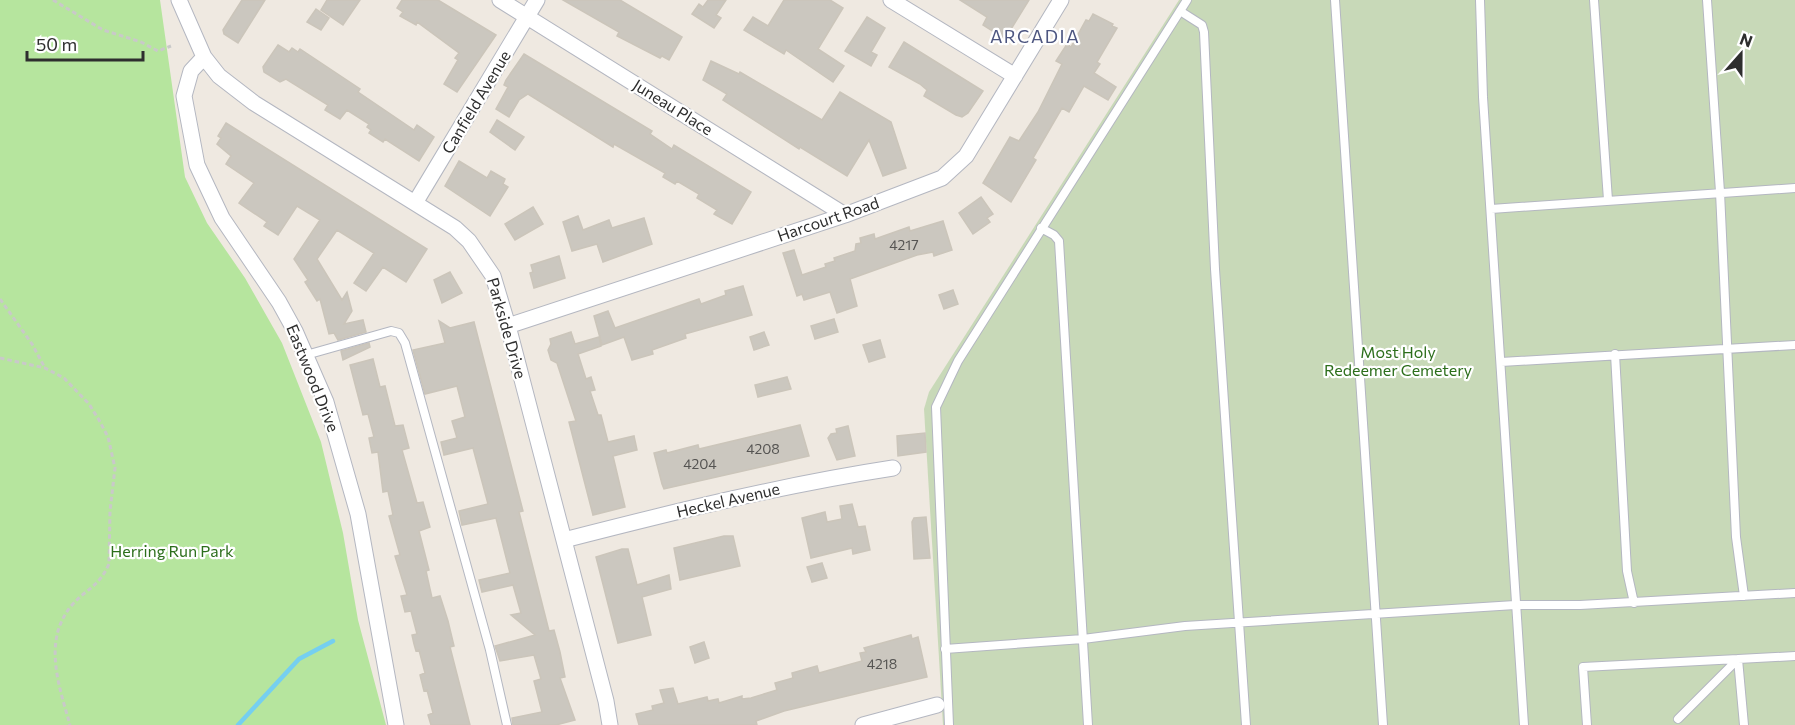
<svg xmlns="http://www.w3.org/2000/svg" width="1795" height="725" viewBox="0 0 1795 725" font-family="Commissioner,sans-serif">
<rect width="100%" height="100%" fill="#efe9e1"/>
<path fill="#b6e59e" d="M0,0H160L185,177L207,223L245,278L282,343L321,442L343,533L358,620L386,725H0Z"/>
<path fill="#c8d9b8" d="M1179,0H1795V725H943L924,409L929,392Z"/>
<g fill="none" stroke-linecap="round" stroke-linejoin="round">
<path stroke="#75cff0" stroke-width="4.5" d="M238,725L299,659L333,641"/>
</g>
<path fill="#cbc7bf" stroke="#cbc5ba" stroke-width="1.5" d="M242,0H265L238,43L224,34L223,30Z
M327,0H360L343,25L321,10Z
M402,0H438L496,35L457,92L444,84L458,60L455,58L459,53L417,22L416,25L400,16L403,12L397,8Z
M563,0H620L682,37L669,60L662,56L660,58L617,36L619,32Z
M708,0H726L716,15L721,18L714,28L692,14L699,4L703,7Z
M784,0H830L843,8L818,49L844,66L833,82L786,50L784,54L744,30L753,17L768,26Z
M960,0H1029L1005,39L983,25L987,17Z
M316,9L329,18L321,30L307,22Z
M1093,14L1113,24L1112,26L1117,28L1097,62L1100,64L1094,73L1116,87L1108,100L1084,86L1069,112L1062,108L1033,158L1036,160L1011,202L983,183L1010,137L1019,141L1038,112L1062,64L1056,61L1067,44L1071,47L1086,20L1089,21Z
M867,17L885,28L871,52L877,55L871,66L845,51Z
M904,42L983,91L968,113L962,117L956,115L924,96L927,90L920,84L889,67Z
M278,45L289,52L292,48L298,52L300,49L360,89L358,92L414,130L417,125L434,137L419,161L385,139L383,142L369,133L371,130L367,127L369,124L347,110L340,119L325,110L328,105L286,79L280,82L264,72L263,67Z
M524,54L652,131L650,134L672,149L674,145L751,192L732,224L714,214L717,210L697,198L699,194L677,181L675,184L663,177L665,173L614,144L613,147L528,94L519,100L509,117L496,109L508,87L504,85L506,80Z
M711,61L739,74L740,72L822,120L840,92L891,122L906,168L883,176L869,140L847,176L800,147L799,149L723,100L727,94L703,80Z
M497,120L524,137L515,150L490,132Z
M226,123L427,249L406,282L383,267L366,291L354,283L374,253L337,230L317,259L342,300L347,292L352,311L344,324L363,320L366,332L338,340L334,333L329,334L320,299L317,301L305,282L308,280L294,259L320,220L297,206L278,235L264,226L267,222L239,203L254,183L226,164L231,156L217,144L221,138L218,136Z
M459,161L487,178L491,171L505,179L503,184L508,187L490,216L445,186Z
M981,197L993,214L987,218L990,222L973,234L959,213Z
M533,207L543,224L515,240L505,224Z
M578,216L583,230L609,220L612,228L644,218L652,244L603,262L597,244L572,251L563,222Z
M943,221L952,250L934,256L933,252L917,255L850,279L857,306L837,313L830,292L804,300L802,294L797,296L783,253L794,250L802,275L826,267L825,264L835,261L834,258L855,251L856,244L861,243L860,238L874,234L875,239L909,227L910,231Z
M559,256L565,278L534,288L530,273L533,272L531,265Z
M450,272L462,293L442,303L434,280Z
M743,286L752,315L685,334L686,338L652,350L653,354L632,360L624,337L602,345L594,316L608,311L615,328L699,299L701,304L726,295L725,291Z
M953,290L958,304L944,309L939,295Z
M834,319L838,332L815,339L811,326Z
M439,321L450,328L474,322L523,511L519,512L549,631L554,630L560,652L565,677L560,678L575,720L556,725H513L512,718L542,712L534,681L541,679L534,655L500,661L495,646L535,635L511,615L521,613L513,585L482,592L479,580L510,573L496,518L462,525L459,511L488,504L473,448L444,455L441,442L457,438L452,421L465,417L457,386L425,394L413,350L445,343Z
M571,332L575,344L599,337L601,346L578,354L586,379L591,377L595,390L590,391L598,415H601L608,442L634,436L637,450L613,456L625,507L593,515L569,422L576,421L557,363L551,360L548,350L551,344L550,339Z
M764,332L769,345L754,350L750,337Z
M880,340L885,357L869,362L863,345Z
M369,343L370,347L343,360L341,351Z
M373,359L380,387L385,386L395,426L403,425L409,448L402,450L417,503L423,502L430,527L419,531L429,570L426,571L432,598L440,596L448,621L454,646L450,647L470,725H431L428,715L433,713L427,690L424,691L420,675L425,673L419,650L416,651L414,644L412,635L417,634L411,611L405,612L401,596L407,595L395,556L400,555L389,516L393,515L388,491L383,492L378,452L372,453L369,438L374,437L368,414L363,415L350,365Z
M787,377L791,389L758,397L755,385Z
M800,425L809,456L664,489L662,484L654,453L666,450L667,453L698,445L699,449Z
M848,426L855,456L837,460L828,438L831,434L837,433L836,429Z
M925,433L926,452L898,456L897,436Z
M852,504L858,527L865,526L870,550L853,554L852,548L811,558L802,518L825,512L827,522L842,519L840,506Z
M926,517L930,558L914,559L912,522L914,518Z
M724,536H733L740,566L680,580L674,548Z
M622,549H628L637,585L669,575L671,589L642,597L651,635L618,643L596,557Z
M822,563L827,578L812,582L807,567Z
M911,635L912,639L918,637L927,677L784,711L756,721L757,725H639L636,714L653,710L652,706L664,703L660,690L673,688L678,704L707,697L708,701L718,699L719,703L742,696V699L751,698L777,690L775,683L793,678L792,673L817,666L819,673L862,661L860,653L866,652L864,648Z
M704,642L709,658L695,663L690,647Z"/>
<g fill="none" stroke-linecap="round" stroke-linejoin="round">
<g stroke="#b4b7c1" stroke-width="10">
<path id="lane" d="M1335,0L1383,725
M1480,0L1483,97L1524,725
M1594,0L1608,200
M1707,0L1720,192L1736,537L1744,596
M1180,11L1202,25L1204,32L1215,269L1246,725
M1491,209L1795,188
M1041,228L1054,235L1059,241L1088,725
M1615,354L1627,571L1634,603
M306,355L391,331L399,333L405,343L490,650L507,725
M1501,362L1795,345
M945,649L1083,639L1185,626L1515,605H1580L1795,593
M1678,719L1738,659L1795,656
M949,725L936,407L958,361L1187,0
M1587,725L1583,667L1738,659L1744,725"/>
</g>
<g stroke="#b4b7c1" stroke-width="17">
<path id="street" d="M179,0L204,57L219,76L254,103L455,228L469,241L493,276L508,326L606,701L610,725
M500,0L845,215
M891,0L1015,76
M204,57L191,71L184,96L197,165L222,218L279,302L295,331L326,402L358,514L396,725
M415,203L537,0
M508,326L845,215L942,178L966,156L1061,0
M564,540C673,512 782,485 893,468
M863,725L937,705"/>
</g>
<path stroke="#c9c9c9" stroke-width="3" stroke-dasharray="4.5 3" stroke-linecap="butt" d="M53,0L103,30L141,42L158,51L171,46
M0,299L32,344L45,368
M0,358L45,368L64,378L89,404L99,420L108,437L115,468L110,511L109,564C98,588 87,588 72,605C42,640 59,686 70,725"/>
<use href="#lane" stroke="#fff" stroke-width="8"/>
<use href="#street" stroke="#fff" stroke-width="15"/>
</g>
<g text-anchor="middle" stroke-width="4.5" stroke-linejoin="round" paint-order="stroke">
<g font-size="14" fill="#555452">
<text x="904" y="250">4217</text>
<text x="763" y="454">4208</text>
<text x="700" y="469">4204</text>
<text x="882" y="669">4218</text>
</g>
<g font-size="16" fill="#2e2e2e" stroke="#fff">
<text transform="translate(476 102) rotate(-59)" y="6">Canfield Avenue</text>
<text transform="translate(673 107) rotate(32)" y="6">Juneau Place</text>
<text transform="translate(828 219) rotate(-19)" y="6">Harcourt Road</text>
<text transform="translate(507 328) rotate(74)" y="6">Parkside Drive</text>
<text transform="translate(313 378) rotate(68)" y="6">Eastwood Drive</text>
<text transform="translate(728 500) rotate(-13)" y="6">Heckel Avenue</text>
</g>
<g font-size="16" fill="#2c6e1b" stroke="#fff">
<text x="1398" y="358">Most Holy<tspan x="1398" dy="18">Redeemer Cemetery</tspan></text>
<text x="172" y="557">Herring Run Park</text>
</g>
<g font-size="18" letter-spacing="1.5" fill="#4d5680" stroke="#fff">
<text x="1035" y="43">ARCADIA</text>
</g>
</g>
<g transform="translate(1741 54) rotate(21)" stroke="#ffffff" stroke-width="4.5" paint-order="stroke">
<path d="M0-4.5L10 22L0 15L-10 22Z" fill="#2e2e2e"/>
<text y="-9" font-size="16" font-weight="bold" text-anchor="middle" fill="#2e2e2e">N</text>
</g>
<path d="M27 51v9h116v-9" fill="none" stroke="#2e2e2e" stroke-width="3"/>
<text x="36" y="51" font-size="18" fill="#2e2e2e" stroke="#ffffff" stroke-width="4.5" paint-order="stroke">50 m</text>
</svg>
